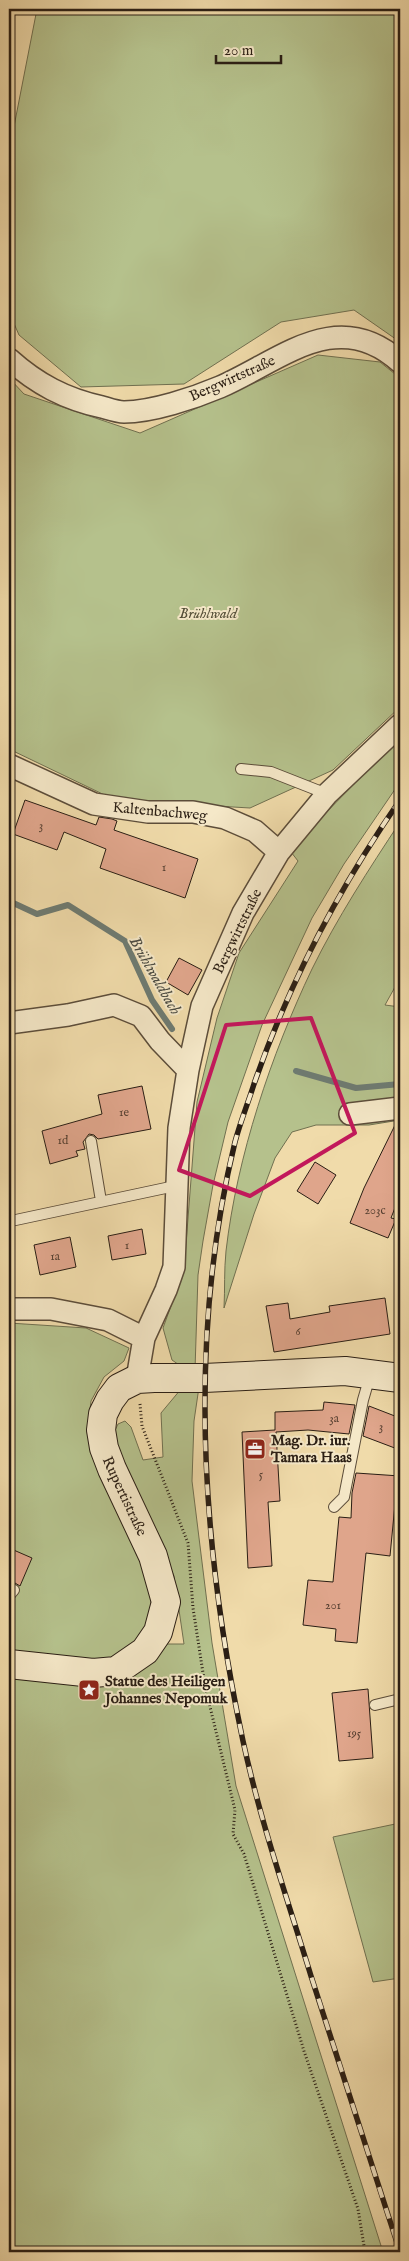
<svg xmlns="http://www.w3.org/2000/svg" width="409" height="2261" viewBox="0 0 409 2261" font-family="'IM FELL English',serif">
<rect width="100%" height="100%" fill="#f0dbaa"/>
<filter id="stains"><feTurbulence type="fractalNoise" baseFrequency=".004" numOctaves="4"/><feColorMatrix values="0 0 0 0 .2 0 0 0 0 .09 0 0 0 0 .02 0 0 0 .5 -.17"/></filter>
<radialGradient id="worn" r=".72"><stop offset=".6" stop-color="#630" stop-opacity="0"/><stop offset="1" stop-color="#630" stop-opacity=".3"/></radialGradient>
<path fill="#b5c18c" stroke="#707050" d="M37,9H400V342L354,310L281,322L184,384L81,387L19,335L9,312V152Z
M318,355L380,362L400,378V707L333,770L250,808L115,800L9,749V378L24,394L140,433Z
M400,737V782L344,864L312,918L262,1025L228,1122L213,1185L203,1241L198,1275L195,1370L185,1369L172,1360L163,1328L184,1270L197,1102L217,1018L239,953L298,861L291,852L311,828Z
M400,822V978L385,1005L400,1007V1120L369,1125H316L292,1132L275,1158L254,1214L224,1308C225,1289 224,1270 226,1251C237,1156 271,1055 312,969C337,918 369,869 400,822Z
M9,1323L86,1328L129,1348L124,1361L104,1377L91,1401L88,1428L150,1578L151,1604L144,1633L121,1655L95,1661L9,1657Z
M199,1387L194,1421L192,1481L212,1643L236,1786L383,2252H9V1679L24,1676L99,1686L123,1676L164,1644H184L174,1576L111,1439L118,1424L125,1421L131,1427L143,1460L163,1457L161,1413L181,1389Z
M400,1823V1978L373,1982L333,1837Z"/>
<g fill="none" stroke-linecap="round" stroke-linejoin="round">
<path stroke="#6e7b72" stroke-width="6" d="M9,901L37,914L68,905L125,941L152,1000L172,1029
M296,1071L356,1088L400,1084"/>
</g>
<path fill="#dfa58b" stroke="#2a1e14" d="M25,800L96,825L99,817L112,819L117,821L114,830L198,859L185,898L100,868L106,849L64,832L57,850L13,834Z
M179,958L202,970L188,995L166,982Z
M142,1086L151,1129L98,1139L94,1135L89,1134L83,1142L85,1149L76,1151L78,1156L50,1164L42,1131L102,1114L98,1095Z
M397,1121H400V1195L391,1218L396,1219L388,1238L350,1223L364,1188Z
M315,1162L336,1175L318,1204L297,1191Z
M142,1229L146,1254L112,1260L108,1236Z
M70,1237L76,1267L40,1275L34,1245Z
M385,1298L390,1334L274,1352L266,1306L288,1303L290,1319L330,1312L329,1306Z
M324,1402L355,1405L349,1434L308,1430L276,1432L280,1501L268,1502L272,1566L248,1568L242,1432L275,1430V1412L323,1410Z
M369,1406L400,1418V1450L363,1436Z
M356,1473L400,1476V1505L395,1504L390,1556L366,1553L357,1643L335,1641L336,1629L303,1625L308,1580L333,1582L339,1517L351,1518L352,1493Z
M9,1548L32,1558L20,1586L15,1583L9,1586Z
M368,1689L373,1758L339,1761L332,1693Z"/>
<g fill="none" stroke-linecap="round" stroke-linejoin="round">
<g stroke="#5c4d3a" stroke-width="12">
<path id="service" d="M241,769L271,772L327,794
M91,1141L101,1201
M11,1221L175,1186
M334,1507L344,1497L363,1400L370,1376
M9,1596L14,1590
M375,1705L400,1699"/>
</g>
<g stroke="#5c4d3a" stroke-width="24">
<path id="minor" d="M9,359C37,384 65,399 102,407C109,409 117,412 124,412C152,412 194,398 220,387C280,361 337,305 400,362
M9,765L94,804L148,812H193L225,818L255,831L279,852
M9,1023L68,1015L114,1005L141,1016L160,1041L188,1070
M350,1114L400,1108
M9,1309H51L108,1320L144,1338
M137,1379L144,1338L166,1290L174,1267L179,1128L188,1070L202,1006L243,913L279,852L327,794L400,725"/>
</g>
<g stroke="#2a1e14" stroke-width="30">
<path id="secondary" d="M9,1664L93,1673L116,1671L145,1651L158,1632L166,1602L153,1556L112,1469L104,1448L101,1430L103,1414L110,1400L119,1388L137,1379L154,1378H204L345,1371L400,1378"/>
</g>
<path stroke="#2a1e14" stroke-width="3" stroke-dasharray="1 2.5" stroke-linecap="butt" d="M140,1404L142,1426L188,1543L193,1608L205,1686L235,1810L233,1834L244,1854L304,2051L358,2209L365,2252"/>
<use href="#service" stroke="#f5e8c8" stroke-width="10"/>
<use href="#minor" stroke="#f5e8c8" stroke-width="21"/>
<use href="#secondary" stroke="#f5e8c8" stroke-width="28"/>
<g stroke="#2a1e14" stroke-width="5.5">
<path id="rail" d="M400,800C339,888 289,983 254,1084C248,1103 240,1123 235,1142C187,1339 201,1544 243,1741C260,1820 287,1898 311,1976C341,2068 370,2160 400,2252"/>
</g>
<use href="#rail" stroke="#f5e8c8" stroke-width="4" stroke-dasharray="11" stroke-linecap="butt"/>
</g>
<path fill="none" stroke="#c2185b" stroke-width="4" stroke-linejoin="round" d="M311,1018L355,1133L250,1196L179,1170L226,1025Z"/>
<defs>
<g id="office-square" transform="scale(1.125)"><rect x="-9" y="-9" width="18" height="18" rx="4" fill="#8f2418" stroke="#f5e8c8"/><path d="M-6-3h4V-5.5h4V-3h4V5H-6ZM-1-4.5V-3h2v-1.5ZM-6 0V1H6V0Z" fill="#fff"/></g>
<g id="sight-square" transform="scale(1.125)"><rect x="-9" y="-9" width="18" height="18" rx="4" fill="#8f2418" stroke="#f5e8c8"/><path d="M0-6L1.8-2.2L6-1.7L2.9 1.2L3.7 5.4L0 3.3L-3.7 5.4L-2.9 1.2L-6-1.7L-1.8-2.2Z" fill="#fff"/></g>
</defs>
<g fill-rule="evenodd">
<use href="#office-square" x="255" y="1449"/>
<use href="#sight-square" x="89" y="1690"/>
</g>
<g text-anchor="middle" stroke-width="4" stroke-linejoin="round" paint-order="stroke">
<g font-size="12" fill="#574032">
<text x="41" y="829">3</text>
<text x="164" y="871">1</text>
<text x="124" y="1116">1e</text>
<text x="63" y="1144">1d</text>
<text x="375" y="1214">203c</text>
<text x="127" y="1249">1</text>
<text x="55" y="1260">1a</text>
<text x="298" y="1335">6</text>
<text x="334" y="1422">3a</text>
<text x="381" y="1430">3</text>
<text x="261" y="1478">5</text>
<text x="333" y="1609">201</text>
<text x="354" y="1737">195</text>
</g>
<g font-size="15" fill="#2a1e14" stroke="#f5e8c8">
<text transform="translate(232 378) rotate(-24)" y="5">Bergwirtstraße</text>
<text transform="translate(160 811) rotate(5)" y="5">Kaltenbachweg</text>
<text transform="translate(237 931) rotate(-64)" y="5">Bergwirtstraße</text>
<text transform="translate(125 1496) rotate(65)" y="5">Rupertistraße</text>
</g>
<g font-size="15" font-style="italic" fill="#544f38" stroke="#f5e8c8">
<text x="208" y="618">Brühlwald</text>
</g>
<g font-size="15" font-weight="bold" fill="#2a1e14" stroke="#f5e8c8" text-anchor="start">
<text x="271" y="1445">Mag. Dr. iur.<tspan x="271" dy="17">Tamara Haas</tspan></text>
<text x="105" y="1686">Statue des Heiligen<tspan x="105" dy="17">Johannes Nepomuk</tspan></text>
</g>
<g font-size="16" font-style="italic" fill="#4c4c43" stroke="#f5e8c8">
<text transform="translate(156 975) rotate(60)" y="6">Brühlwaldbach</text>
</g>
</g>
<rect width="409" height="2261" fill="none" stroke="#f0dbaa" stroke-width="30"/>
<rect x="10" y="10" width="389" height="2241" fill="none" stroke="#2a1e14" stroke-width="2.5"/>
<rect x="15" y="15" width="379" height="2231" fill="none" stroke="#2a1e14"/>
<path d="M216 55v8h65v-8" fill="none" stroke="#2a1e14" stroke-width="2.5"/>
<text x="224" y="55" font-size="15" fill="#2a1e14" stroke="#f5e8c8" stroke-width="4" paint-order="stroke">20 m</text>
<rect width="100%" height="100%" filter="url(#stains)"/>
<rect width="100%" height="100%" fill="url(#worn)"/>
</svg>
